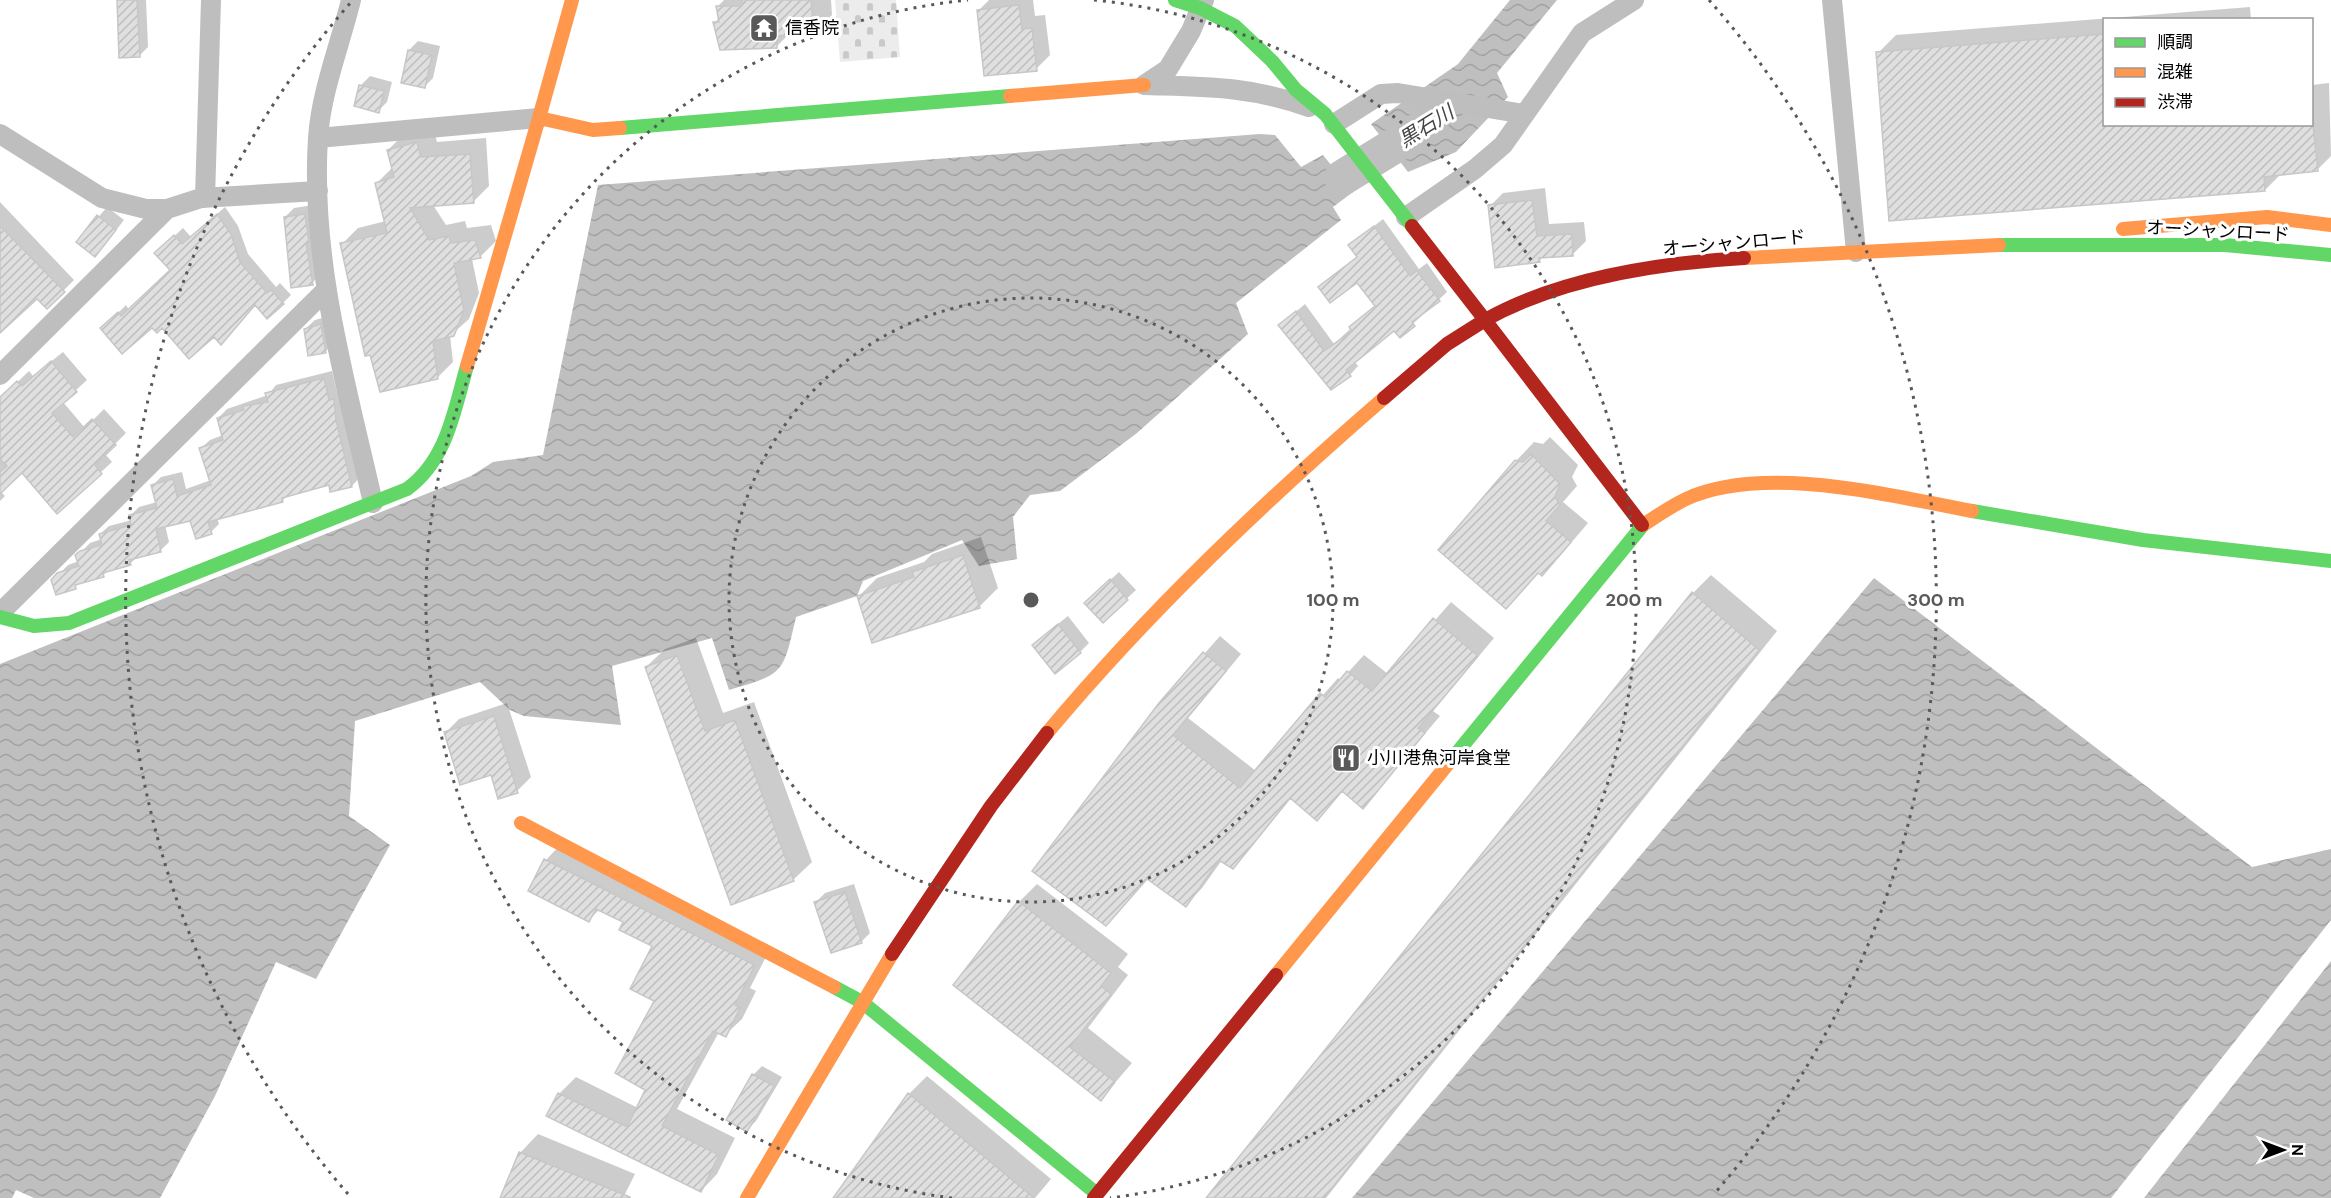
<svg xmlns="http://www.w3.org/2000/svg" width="2331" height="1198" viewBox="0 0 2331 1198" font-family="'DM Sans','Noto Sans JP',sans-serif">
<defs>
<pattern id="cemetery-stones" width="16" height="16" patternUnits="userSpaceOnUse" patternTransform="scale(1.5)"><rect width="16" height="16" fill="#ececec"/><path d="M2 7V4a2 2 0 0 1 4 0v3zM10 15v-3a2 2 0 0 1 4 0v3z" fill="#c9c9c9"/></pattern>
<pattern id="water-waves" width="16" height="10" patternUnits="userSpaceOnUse" patternTransform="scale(1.5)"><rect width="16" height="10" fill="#bfbfbf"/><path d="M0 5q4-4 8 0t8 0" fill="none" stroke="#a2a2a2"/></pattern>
<pattern id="building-hatch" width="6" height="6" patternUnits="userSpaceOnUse" patternTransform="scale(1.5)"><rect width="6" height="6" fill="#dfdfdf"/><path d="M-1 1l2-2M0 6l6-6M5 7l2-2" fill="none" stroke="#bebebe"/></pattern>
</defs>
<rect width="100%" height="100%" fill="#fff"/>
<path fill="url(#cemetery-stones)" d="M835,0H896L900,57L840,62Z"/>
<path fill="url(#water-waves)" d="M1510,0H1557L1497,73L1508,97L1456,152L1408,172L1371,124L1458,64Z
M1260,134L1275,135L1301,167L1323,155L1353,192L1333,207L1341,220L1236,303L1248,334L1137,433L1060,491L1030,495L1013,517L1017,559L979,566L962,540L863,581L857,596L796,617C783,673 785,674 729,690L712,638L612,666L621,725L524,716L510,710L480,682L355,721L349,816L390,845L316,979L276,962L215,1096L160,1198H34L16,1190L12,1198H0V664L471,476L493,462L543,455L598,185Z
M1874,578L2252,867L2331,849V920L2111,1198H1352Z
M2331,961V1198H2144Z"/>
<path fill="#0003" d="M118,0H146L148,47L139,56Z
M724,0H831L832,15L814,33L789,34L777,46L715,22L720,17L718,6Z
M989,0H1033L1035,16L1045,15L1050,55L1036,69L979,10Z
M2250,7L2251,20H2104V124H2312V85L2329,83L2331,156L2317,170L2281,174L2265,190L1878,53L1896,35Z
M418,41L440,46L433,78L424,87L409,50Z
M370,76L392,82L387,102L378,111L361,85Z
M433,127L437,142L486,138L489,186L473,202L433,205L446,225L465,221L467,228L491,225L496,241L480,257L472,259L479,293L469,319L450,336L453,362L437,378L342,244L358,228L386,221L377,183L393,167L388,150L404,134Z
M1545,188L1549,224L1584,222L1586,241L1573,254L1544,256L1539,261L1490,206L1503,193Z
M0,202L74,280L47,307L37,297L0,331Z
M314,205L321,274L312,283L285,217L294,208Z
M107,207L124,220L104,246L78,241Z
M225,207L238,226L248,254L276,287L280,283L291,295L283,303L267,317L256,303L214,335L110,321L126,305L129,310L171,270L164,246L183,228L191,237Z
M1383,219L1419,269L1427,263L1447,292L1400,336L1394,329L1354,361L1358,366L1350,375L1280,325L1305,304L1334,344L1376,305L1357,281L1320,287L1358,256L1350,245Z
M329,316L335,342L326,351L305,329L315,320Z
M63,352L87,380L63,402L85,428L104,409L126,433L105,454L112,462L57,512L22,471L1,492L5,496L0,501V399L29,371L33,376Z
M332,371L337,392H342L360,477L352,486L330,483L289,494L282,501L217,518L219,524L211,532L191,519L165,525L169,542L161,550L138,556L130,564L109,570L103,575L81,582L75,587L53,580L68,565L79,561L77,556L90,543L102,539L100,534L109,526L132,520L131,515L139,507L157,502L153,485L161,477L182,472L186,489L211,480L201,448L210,440L223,435L218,418L227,409L268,395L276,385Z
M1550,437L1578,465L1572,477L1577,486L1563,502L1588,523L1560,556L1542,574L1539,572L1506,607L1516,461L1534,442L1543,444Z
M981,537L998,588L980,606L873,641L859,596L877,578L924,562L932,554Z
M1119,572L1136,590L1103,621L1095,594Z
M1711,575L1777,631L1326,1198H1217L1693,593Z
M1451,602L1494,638L1433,711L1440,716L1363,807L1343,791L1317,819L1292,797L1249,850L1233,867L1222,860L1202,888L1186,905L1148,878L1105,924L1160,704L1220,636L1241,654L1188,718L1256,771L1338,678L1341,680L1364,655L1388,674Z
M1068,616L1089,643L1080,652L1043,636Z
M696,638L723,713L754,702L812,862L793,880L646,667L665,649Z
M507,703L531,777L517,791L492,773L445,733L459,719Z
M562,843L770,949L750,988L756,991L742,1019L725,1035L719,1032L677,1109L735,1138L717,1174L701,1191L559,1094L576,1077L638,1108L647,1089L656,1000L654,946L625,922L600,909L589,920L530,890L546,860Z
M854,884L870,933L861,942L816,902L825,893Z
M1037,884L1128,954L1118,967L1128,975L1088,1028L1132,1063L1101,1099L955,985L1019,902Z
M762,1066L782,1077L756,1121L747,1130L728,1119L753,1075Z
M927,1076L1051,1179L1035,1198H835L909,1094Z
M538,1134L635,1174L623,1198H501L520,1153Z"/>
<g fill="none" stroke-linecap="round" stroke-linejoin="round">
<path stroke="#bfbfbf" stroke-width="36" d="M1342,178L1431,123"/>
</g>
<path fill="url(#building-hatch)" stroke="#c7c7c7" stroke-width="1.5" d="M117,0H137L140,57L119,58Z
M742,0H811L814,34L777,36V48L720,50L713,22H719L716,6H742Z
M1019,5L1022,29L1032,28L1037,71L984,76L977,10Z
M2104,34V124H2313L2318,171L2264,177L2265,191L1889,221L1876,52Z
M408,50L432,55L425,88L401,83Z
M359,85L384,91L379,113L354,106Z
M417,142L421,157L470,154L474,203L410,208L429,240L449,236L451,243L475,240L481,258L454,263L464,310L454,336L433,341L438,379L380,392L370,355L365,356L340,243L387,233L375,183L394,177L387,150Z
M1532,200L1537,236L1572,234L1573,256L1539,258L1540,262L1495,268L1488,205Z
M217,214L231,234L240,262L267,293L271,290L284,304L267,319L255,305L221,345L214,337L189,359L162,328L157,333L152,328L122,354L100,328L118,312L121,316L170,270L154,253L174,235L182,244Z
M305,214L309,243H306L313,285L291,288L284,217Z
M97,215L116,230L95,257L76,242Z
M0,226L65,292L47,309L37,299L0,333Z
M1374,226L1410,276L1417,271L1440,301L1412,322L1415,326L1400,338L1394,331L1346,370L1351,376L1331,390L1278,325L1296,311L1324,351L1352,331L1349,327L1375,306L1357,283L1330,303L1318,287L1357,257L1348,245Z
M321,324L326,353L308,356L304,329Z
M51,361L77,392L52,413L73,437L92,419L116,445L95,465L102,474L57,514L22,473L0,494V472L7,466L0,459V397L17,381L22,386Z
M324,378L329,400L334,399L336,420L352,487L330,492L329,485L282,498L283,502L208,522L212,534L196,539L190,521L156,529L161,552L129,560L131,565L103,573L104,577L75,585L76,589L56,595L51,580L57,573L79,566L75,555L80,551L102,545L99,534L131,525L129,515L157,508L151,485L173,479L177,496L211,485L199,448L223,440L217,418L244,410L243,406L268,402L265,393Z
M1531,454L1560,484L1555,497L1560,505L1546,521L1571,542L1542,576L1538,573L1506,609L1438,550L1515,460L1523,462Z
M963,555L980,608L872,643L857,596L914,577L912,572Z
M1110,579L1128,600L1103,623L1084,603Z
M1692,592L1759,650L1324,1198H1206Z
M1433,618L1478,656L1418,728L1425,733L1363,809L1342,791L1317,821L1290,798L1233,869L1219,860L1186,907L1147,879L1106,926L1032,871L1159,703L1203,652L1226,671L1173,735L1240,788L1320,693L1325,697L1347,671L1372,691Z
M1058,624L1081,653L1055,674L1032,645Z
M677,655L705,731L735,720L794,881L731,905L645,667Z
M494,716L518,793L498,799L491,775L460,785L444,732Z
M544,859L755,965L735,1005L740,1008L726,1037L713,1031L662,1126L719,1155L701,1192L546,1116L558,1093L627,1127L645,1090L615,1073L654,1001L630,989L652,946L619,930L623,922L596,909L589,922L528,891Z
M845,892L862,943L831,953L814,902Z
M1018,901L1111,973L1101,986L1111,994L1070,1047L1115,1082L1101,1101L953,985Z
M752,1074L774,1086L747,1132L726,1120Z
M908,1093L1034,1198H833Z
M519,1152L630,1197V1198H500Z"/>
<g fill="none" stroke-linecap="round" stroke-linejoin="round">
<path stroke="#bebebe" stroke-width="20" d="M351,0C340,45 321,92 318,138C310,262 346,383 373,503
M1832,0L1856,252
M1144,85C1206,87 1250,86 1309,107
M1144,85L1168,69L1191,31L1204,0
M1334,124L1381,94L1398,93L1524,114
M0,134L102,198L146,209H167L201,198L318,191
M318,138L539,118
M205,198L211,0
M1406,217L1475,169L1503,145L1582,33L1634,0
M0,375L167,209
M0,613L325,291"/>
<path stroke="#63d668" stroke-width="14" d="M1175,0L1200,8L1235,26L1272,61L1296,90L1325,114L1412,226
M620,128L1010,96
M1999,245H2225L2331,255
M1972,511L2143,540L2331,561
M0,617L34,626L69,623L407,489C447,460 454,411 467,366
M1456,754L1643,525
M834,987L862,1002L1097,1194"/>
<path stroke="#ff974d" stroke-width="14" d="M1010,96L1144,85
M539,118L572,0
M2123,229L2267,217L2331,225
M1744,258L1999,245
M467,366L539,118L593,130L620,128
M1643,525C1657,516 1671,506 1686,499C1764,463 1891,496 1972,511
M1047,733C1149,611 1264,502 1384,398
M521,823L834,987
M1276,975L1456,754
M747,1198L892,954"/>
<path stroke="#b3261e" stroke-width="14" d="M1412,226L1485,320C1560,278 1658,263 1744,258
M1384,398L1447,344L1485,320L1642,525
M892,954L991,806L1047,733
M1094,1198L1276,975"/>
</g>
<g fill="none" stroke="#595959" stroke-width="3" stroke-dasharray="3 6">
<circle cx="1031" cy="600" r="302"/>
<path d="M952 1198A603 603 0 0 1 968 0M1094 0A603 603 0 0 1 1110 1198"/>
<path d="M348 1194A905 905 0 0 1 353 0M1709 0A905 905 0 0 1 1714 1194"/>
</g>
<defs>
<g id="temple-square" transform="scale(1.5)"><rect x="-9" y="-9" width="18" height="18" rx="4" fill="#595959" stroke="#fff"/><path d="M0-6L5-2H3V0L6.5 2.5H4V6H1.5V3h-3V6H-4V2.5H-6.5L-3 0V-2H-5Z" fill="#fff"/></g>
<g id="restaurant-square" transform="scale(1.5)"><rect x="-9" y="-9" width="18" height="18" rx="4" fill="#595959" stroke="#fff"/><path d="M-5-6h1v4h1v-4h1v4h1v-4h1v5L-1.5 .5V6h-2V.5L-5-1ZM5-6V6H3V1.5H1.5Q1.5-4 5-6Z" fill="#fff"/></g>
</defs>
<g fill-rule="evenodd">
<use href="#temple-square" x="764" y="28"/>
<use href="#restaurant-square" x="1346" y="758"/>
</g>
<g text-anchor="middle" stroke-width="6" stroke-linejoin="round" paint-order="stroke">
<g font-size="18" fill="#000" stroke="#fff" text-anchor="start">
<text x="785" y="34">信香院</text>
<text x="1367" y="764">小川港魚河岸食堂</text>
</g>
<g font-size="18" fill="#000" stroke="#fff">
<text transform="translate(2218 231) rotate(3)" y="6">オーシャンロード</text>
<text transform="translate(1734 243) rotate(-5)" y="6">オーシャンロード</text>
</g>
<g font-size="20" font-style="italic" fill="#444" stroke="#fff">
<text transform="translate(1426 126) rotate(-32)" y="7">黒石川</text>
</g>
</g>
<circle cx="1031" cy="600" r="9" fill="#595959" stroke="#fff" stroke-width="3"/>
<g font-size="18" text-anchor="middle" font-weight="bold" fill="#595959" stroke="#fff" stroke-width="6" stroke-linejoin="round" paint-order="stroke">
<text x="1333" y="606">100 m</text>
<text x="1634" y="606">200 m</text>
<text x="1936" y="606">300 m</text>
</g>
<rect x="2103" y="18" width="210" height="108" fill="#ffffff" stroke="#999999" stroke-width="1.5"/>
<rect x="2115" y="38" width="30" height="9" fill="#63d668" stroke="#999999" stroke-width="1.5"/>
<text x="2157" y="48" font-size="18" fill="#000000">順調</text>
<rect x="2115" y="68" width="30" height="9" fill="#ff974d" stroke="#999999" stroke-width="1.5"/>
<text x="2157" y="78" font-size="18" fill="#000000">混雑</text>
<rect x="2115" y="98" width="30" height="9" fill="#b3261e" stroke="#999999" stroke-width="1.5"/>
<text x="2157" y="108" font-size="18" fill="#000000">渋滞</text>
<g transform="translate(2283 1150) rotate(90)" stroke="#ffffff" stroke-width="4.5" paint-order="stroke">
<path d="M0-4.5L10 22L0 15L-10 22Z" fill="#000000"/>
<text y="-9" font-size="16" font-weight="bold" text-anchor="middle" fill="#000000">N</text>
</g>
</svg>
